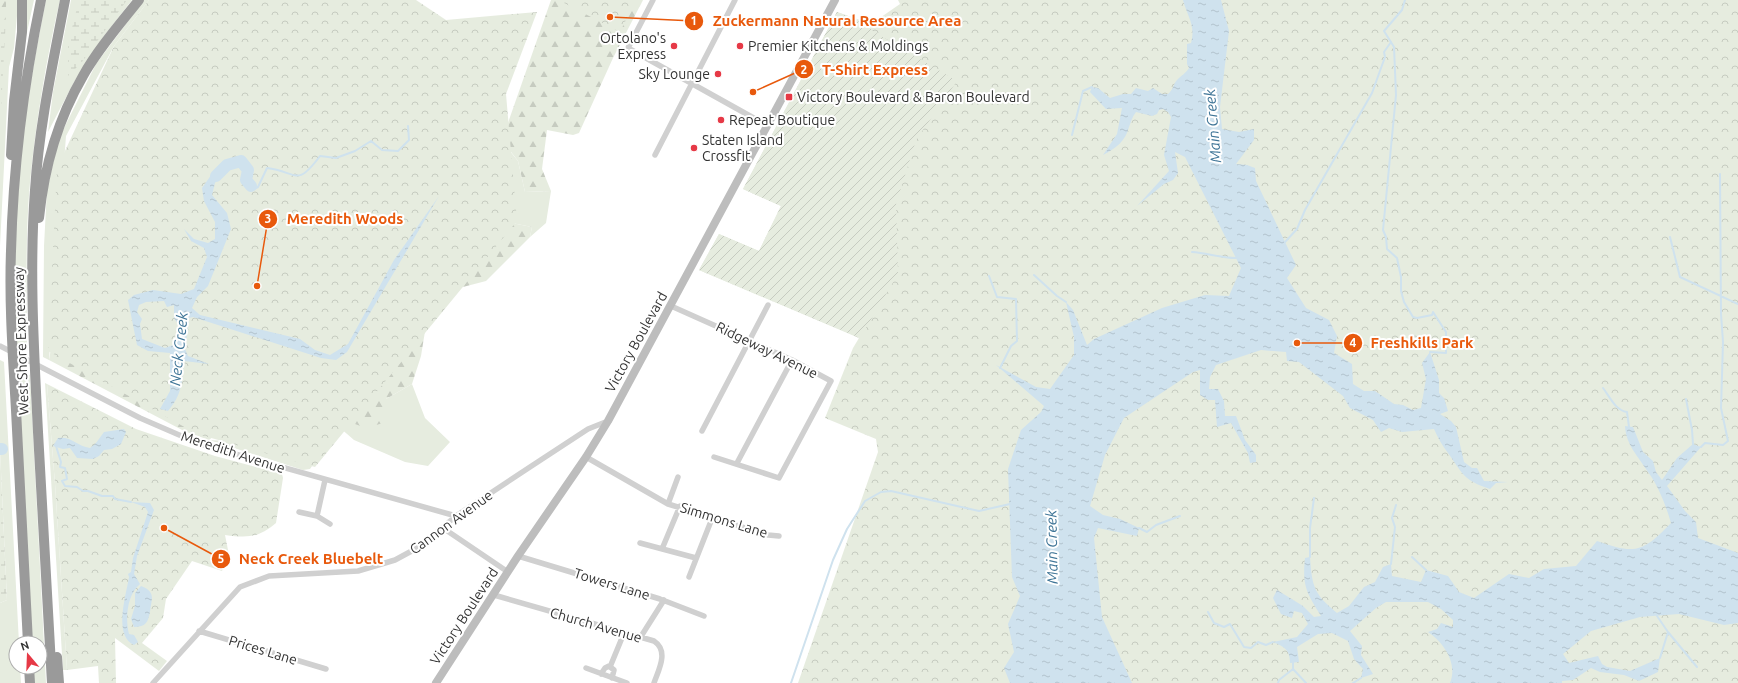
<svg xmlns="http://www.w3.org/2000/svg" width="1738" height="683" viewBox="0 0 1738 683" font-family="Ubuntu,sans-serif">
<defs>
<pattern id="forest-firs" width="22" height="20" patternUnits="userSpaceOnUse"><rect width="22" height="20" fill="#e6ecdf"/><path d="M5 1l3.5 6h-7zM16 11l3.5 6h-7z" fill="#c6cbc0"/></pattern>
<pattern id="wetland-marsh" width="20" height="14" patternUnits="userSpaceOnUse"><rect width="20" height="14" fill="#e6ecdf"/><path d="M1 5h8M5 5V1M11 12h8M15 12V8" fill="none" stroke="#c6cbc0"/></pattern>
<pattern id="park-crowns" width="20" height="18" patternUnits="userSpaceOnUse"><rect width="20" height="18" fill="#e6ecdf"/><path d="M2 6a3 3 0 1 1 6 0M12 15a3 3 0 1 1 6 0" fill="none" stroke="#c6cbc0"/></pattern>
<pattern id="garden-furrows" width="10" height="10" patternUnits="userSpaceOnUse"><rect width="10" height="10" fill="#e6ecdf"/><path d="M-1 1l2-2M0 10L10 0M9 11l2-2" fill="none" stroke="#c6cbc0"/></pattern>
<pattern id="water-ripples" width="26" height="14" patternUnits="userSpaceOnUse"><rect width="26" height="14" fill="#cfe2ee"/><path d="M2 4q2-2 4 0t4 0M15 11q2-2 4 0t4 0" fill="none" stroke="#b2c2cd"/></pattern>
</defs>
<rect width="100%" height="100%" fill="#fff"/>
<path fill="#e6ecdf" d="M0,0H17L18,5L14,48L9,67L0,246Z
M23,0H34L24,46Z
M46,0H60C46,60 36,121 30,182C25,238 27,294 27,349L17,344C15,290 13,237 18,183C23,121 34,61 46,0Z
M71,0H132L104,36L74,82L48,132L53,92Z
M144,0H149L114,46L66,136L49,360L43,357L44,246L47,189L59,138L96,64Z
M501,140L518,161L525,192L551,191L546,223L530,237L532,227L501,221Z
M0,360L4,362L19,643H16V667H20L21,683H0V603L7,600L0,450Z
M16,368L30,375L46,683H33V667H40V643H31Z
M45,383L47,384L55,484L67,670H63Z
M412,384L425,418L450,442L428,466L405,462L354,440L339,427L310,469L303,470L209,440L279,444L386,399Z"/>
<path fill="url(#forest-firs)" d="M0,0H6V17L0,25Z
M551,0H643L613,58L579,133L573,135L547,130L542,169L551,191L525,192L518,161L502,140Z
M501,221L532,227L530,237L486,281L459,288L426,325L421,356L412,384L386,399L383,423L366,428L344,420Z
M51,348L215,435L209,440L184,431L49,360Z"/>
<path fill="url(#wetland-marsh)" d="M79,0H105L112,3L108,0H127L82,62L68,76V44Z
M6,17L0,129V25Z
M0,450L7,600L0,603Z"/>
<path fill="url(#park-crowns)" d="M149,0H416L446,20L537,12L506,94L517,221L315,467L197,434L48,351L57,168L114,46Z
M565,0H636L620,32L564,3Z
M898,0H1738V683H798L878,452L876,439L825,418L853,348L859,338L699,270L719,234L759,251L781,206L743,189L837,12L871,24L900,4Z
M47,384L136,429L215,456L282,474L283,478L276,523C258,538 248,538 225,535L229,555L222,571L192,561L166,599L163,618L142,643L167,661L159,671L115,638L116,683H99L98,666L67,670L55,484Z"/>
<path fill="url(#garden-furrows)" d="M837,12L871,24V30L957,81L916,140L896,204L898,274L860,338L699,270L719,234L759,251L781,206L743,189Z"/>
<path fill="url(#water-ripples)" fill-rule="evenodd" d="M1183,0H1221L1229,31L1220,107L1222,129L1239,132L1254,129V140L1236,164L1247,165L1255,168L1256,181L1296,265L1287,278L1306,308L1329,320L1337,336L1334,353L1352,364L1353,384L1364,391H1375L1394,404L1403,405L1413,410L1421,408L1426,379L1422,363L1430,352L1439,380V393L1444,398L1448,411L1440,414L1451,421L1456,427L1464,462L1472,468H1477L1484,481L1508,482L1496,483L1490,489C1463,480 1463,474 1448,453C1442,445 1438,438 1434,429L1402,432L1389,428L1381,432L1373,420L1350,408L1343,396L1299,362L1287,361L1286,352L1261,350L1216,365L1210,377L1209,389H1218L1224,401L1225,416H1236L1245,440L1256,455V462L1250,463L1248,453L1231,423L1217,427L1215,400H1208L1200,395V370L1193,372L1124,418L1105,455L1090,506L1103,515L1120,519L1139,528L1137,536L1098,528L1094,538L1102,617L1132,683H1010L1004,668L1014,652L1008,624L1020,596L1012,577L1008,469L1021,430L1041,412L1044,406L996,365L1036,387L1050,389L1074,355V337L1066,302L1073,310L1087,345L1094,339L1162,308L1205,295L1229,296L1241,268L1185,157L1175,152L1178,173L1173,180L1164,184L1137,206L1169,171L1164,155L1171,117L1168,112L1163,109L1159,110L1157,114L1152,116L1136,112C1132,117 1131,122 1129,127C1125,142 1116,148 1103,155L1117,134L1122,108L1106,109L1090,92L1092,87L1098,88L1110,98L1123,94H1131L1136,88L1148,91L1153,88L1162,94H1168C1173,90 1173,85 1177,80C1182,75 1185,74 1189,68L1187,64V44L1191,43C1196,25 1187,16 1183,0Z
M227,165L215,183L212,195L227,213L231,229L208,286L197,297L192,308L200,315L300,339L315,350L330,355L348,344L394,260L439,196L347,352L336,360L321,358L193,317L189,318L185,349L188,356L209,364L184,361C182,382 182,395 168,411L160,409L170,391V353L148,351L137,345L128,300L134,295L153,290L181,294L194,289L207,257L204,248L191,241L184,229L194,239L208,243L215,239V222L204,201L202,188L214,171ZM164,301L167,307L174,305V318L178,324V335L173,345L165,348L142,339L140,324L142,319L137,312L139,305L146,302Z
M1625,426L1633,427L1643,452L1653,461L1656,472L1662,480L1677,458L1693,444L1701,447L1667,486L1685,511L1696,522L1698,538L1738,553V623L1724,625L1679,614L1640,617L1591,631L1563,654L1569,663L1598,656L1602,664L1607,667L1630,671L1660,658L1658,672L1639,681L1624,675L1600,672L1591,668L1573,680L1562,681V683H1450C1458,663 1444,643 1428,632L1437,629L1441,623L1453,627V620L1441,609L1428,602H1386L1376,608L1350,631L1362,646L1361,655L1373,674L1361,678L1363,669L1354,659L1348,641L1332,633L1318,634L1297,647L1299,662L1290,663C1290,650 1285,647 1273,642L1297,637L1308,624L1302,613L1294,611L1292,618L1281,614L1273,598L1277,590L1303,606L1314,617L1321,616C1307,593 1302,587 1305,558L1310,557C1312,587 1314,594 1337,613L1349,606L1364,587L1375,582L1383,567L1391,564L1392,576L1421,582L1426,570L1448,576L1459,592L1474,598L1509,574L1529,578L1544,569L1576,566L1597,541C1636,555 1643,552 1671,523C1666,506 1659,487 1648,472C1638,456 1626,445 1625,426Z
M124,429L126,432L121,444L112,449L104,450L99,456L93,459L77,458L70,448L63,449L53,446L58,438C71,436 77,446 90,448L96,443L104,432Z
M131,502L150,503L154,510L137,556L134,574L140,584C127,595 125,618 129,634L134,635L138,642L134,645C113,635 126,596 129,577L128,574L131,572L133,558L148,512L145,507Z
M141,586C157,592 151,600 150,612C148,622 146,627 134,627L131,619L135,606V593Z"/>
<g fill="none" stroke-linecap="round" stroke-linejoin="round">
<path stroke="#cfe2ee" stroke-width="2" d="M1405,0L1402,10L1384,31L1394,47L1396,95L1383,230L1386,237L1387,249L1397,258L1401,277V291L1404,302L1413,317L1417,318L1432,315L1433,312L1446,332V353L1430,352
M1072,135L1083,91L1092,87
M251,186L254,189L258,187L267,168C298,172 296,188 320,156L336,158L355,151L371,141L382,150L398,151L409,140L408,126
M1670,237L1680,277L1738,304
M1285,242L1297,229L1305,210L1372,93L1385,57L1384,52L1391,42
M1192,252C1207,253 1221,258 1236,258
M1034,275L1057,296L1066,302
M989,276L997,297L1016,299L1017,341L1011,346L1000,368
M1603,388C1610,397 1615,410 1627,412L1629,427
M1686,399L1692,430L1693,444
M56,446L61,462L60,467L65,468L67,479L62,481L65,486L77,487L83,491H88L102,496H113L115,499L131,502
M1701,447L1705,443L1723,445L1728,441L1721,408L1723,342L1721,314L1720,174
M1139,528L1147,532L1156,525L1180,516
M1310,557V528L1314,498
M1412,557L1426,570
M1391,564L1395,527L1392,518L1396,505
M1208,612L1214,623L1224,627L1230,624L1244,647L1251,648L1258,642L1266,645L1273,642
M1657,616L1668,632L1660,658
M1668,632L1697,667
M1293,662V669L1306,683
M791,683L833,560L847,529L865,501L881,492L891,491L979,511L1010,504
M1278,683L1279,680L1293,669
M1353,683L1361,678"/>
<path stroke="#cfe2ee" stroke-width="12" d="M216,176L227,165L241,161L248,170L246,180L251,186
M0,449H2"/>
<path stroke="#d0d0d0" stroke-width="5.5" d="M653,0L628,48L768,126
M655,155L735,0
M671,306L792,360L831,381L779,478L714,457
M0,346L140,418L200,444L456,516
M702,431L768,305
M586,457L668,504L768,535L779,536
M737,463L792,360
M668,504L678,477
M299,512L317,516L330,524
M317,516L325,480
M443,528L508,572
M640,543L696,558
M662,549L680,506
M518,556L660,599L704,616
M689,577L713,516
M494,595L654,641C669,651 659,669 654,683
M199,631L326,669
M640,638L664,600
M610,667L624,633
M586,668L627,683
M601,674L605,668L609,666L614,670L612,678
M153,683L240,587L269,576L358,571L395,560L419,547L456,516L530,467L588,429L608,421"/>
<path stroke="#bdbdbd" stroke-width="8" d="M436,683L518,556L586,457L608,421L835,0"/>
<path stroke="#9a9a9a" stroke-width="10" d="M11,155L14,101L22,32V0
M39,218C44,168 58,119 83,76C98,49 120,24 139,0
M28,643C24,565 20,487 16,410C13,357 9,304 11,251C13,167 24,82 41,0
M57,657L59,683
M29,667L30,683
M52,683C47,599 43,515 38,432C34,351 29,271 35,190C39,126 53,63 65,0"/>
</g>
<g fill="#e63946" stroke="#fff" stroke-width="1.5">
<circle cx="674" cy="46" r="4"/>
<circle cx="740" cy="46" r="4"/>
<circle cx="718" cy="74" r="4"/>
<rect x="785" y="93" width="8" height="8" rx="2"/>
<circle cx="721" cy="120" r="4"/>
<circle cx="694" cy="148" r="4"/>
</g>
<g text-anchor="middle" stroke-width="4" stroke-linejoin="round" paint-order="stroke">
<g font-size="14" fill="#333" stroke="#fff" text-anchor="start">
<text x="666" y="43" text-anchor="end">Ortolano's<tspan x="666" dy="16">Express</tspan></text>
<text x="748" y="51">Premier Kitchens &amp; Moldings</text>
<text x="710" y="79" text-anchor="end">Sky Lounge</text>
<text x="797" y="102">Victory Boulevard &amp; Baron Boulevard</text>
<text x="729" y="125">Repeat Boutique</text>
<text x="702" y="145">Staten Island<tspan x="702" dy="16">Crossfit</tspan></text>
</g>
<g font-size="14" fill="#333" stroke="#fff">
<text transform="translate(21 341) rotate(-92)" y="5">West Shore Expressway</text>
<text transform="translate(636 342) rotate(-61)" y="5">Victory Boulevard</text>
<text transform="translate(767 350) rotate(26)" y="5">Ridgeway Avenue</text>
<text transform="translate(233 452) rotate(18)" y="5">Meredith Avenue</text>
<text transform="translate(724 520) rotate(17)" y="5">Simmons Lane</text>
<text transform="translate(451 522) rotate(-36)" y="5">Cannon Avenue</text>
<text transform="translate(612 584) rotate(17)" y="5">Towers Lane</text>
<text transform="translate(464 616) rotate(-57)" y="5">Victory Boulevard</text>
<text transform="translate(596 625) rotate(16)" y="5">Church Avenue</text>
<text transform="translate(263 650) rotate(17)" y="5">Prices Lane</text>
</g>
<g font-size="15" font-style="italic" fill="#3f7597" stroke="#fff">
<text transform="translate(1213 126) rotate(-95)" y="5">Main Creek</text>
<text transform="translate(179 349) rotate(-84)" y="5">Neck Creek</text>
<text transform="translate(1052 547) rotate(-91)" y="5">Main Creek</text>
</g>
</g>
<path fill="none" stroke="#e8590c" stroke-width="1.5" d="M610 17L694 21M753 92L804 69M257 286L268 219M1297 343L1353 343M164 528L221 559"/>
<g fill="#e8590c" stroke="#fff" stroke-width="1.5">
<circle cx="610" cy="17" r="4"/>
<circle cx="753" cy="92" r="4"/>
<circle cx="257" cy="286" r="4"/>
<circle cx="1297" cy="343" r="4"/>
<circle cx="164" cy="528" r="4"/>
<circle cx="694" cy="21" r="10"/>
<circle cx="804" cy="69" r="10"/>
<circle cx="268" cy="219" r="10"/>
<circle cx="1353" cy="343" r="10"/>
<circle cx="221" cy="559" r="10"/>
</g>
<g font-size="12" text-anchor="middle" font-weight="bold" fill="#fff">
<text x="694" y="25">1</text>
<text x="804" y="74">2</text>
<text x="268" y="223">3</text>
<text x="1353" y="347">4</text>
<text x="221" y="563">5</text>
</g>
<g font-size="15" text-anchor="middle" font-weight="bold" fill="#e8590c" stroke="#fff" stroke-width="4" stroke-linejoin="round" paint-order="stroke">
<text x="837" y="26">Zuckermann Natural Resource Area</text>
<text x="875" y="75">T-Shirt Express</text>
<text x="345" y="224">Meredith Woods</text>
<text x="1422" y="348">Freshkills Park</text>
<text x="311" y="564">Neck Creek Bluebelt</text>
</g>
<g transform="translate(28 655) rotate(341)"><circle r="19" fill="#ffffff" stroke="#adadad"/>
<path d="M0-3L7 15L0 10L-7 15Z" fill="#e63946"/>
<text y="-6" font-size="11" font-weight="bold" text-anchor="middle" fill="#333333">N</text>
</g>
</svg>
